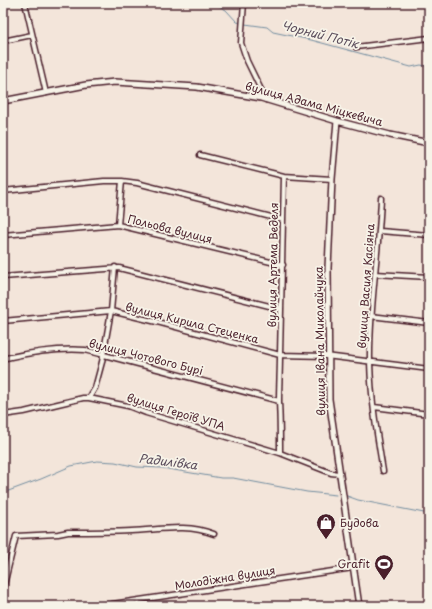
<svg xmlns="http://www.w3.org/2000/svg" width="432" height="609" viewBox="0 0 432 609" font-family="'Playpen Sans',sans-serif">
<rect width="100%" height="100%" fill="#f3e5da"/>
<filter id="ink" filterUnits="userSpaceOnUse"><feTurbulence type="fractalNoise" baseFrequency=".025" numOctaves="2"/><feDisplacementMap in="SourceGraphic" scale="8" xChannelSelector="R" yChannelSelector="G"/><feConvolveMatrix kernelMatrix="1 2 1 2 8 2 1 2 1" color-interpolation-filters="sRGB"/></filter>
<g filter="url(#ink)">
<g fill="none" stroke-linecap="round" stroke-linejoin="round">
<path stroke="#718c9f" stroke-width="1" d="M214,3L226,10L237,22L242,23
M245,24L267,27L273,32L311,40L411,67L421,65L429,67
M3,493L41,479L71,466L97,461L115,462L137,467L162,468L221,478H233L307,492L336,495
M347,496L358,500L429,514"/>
<g stroke="#4a1f2b" stroke-width="7">
<path id="minor" d="M25,3L46,93
M244,3L241,43L247,61L266,100
M3,41L32,35
M356,47L429,38
M200,155L284,176L332,179
M3,191L104,181H122L137,183L283,220
M381,198C379,253 369,307 370,362C371,399 377,435 383,471
M118,225L122,181
M380,231L429,235
M3,235L118,225L283,265
M375,274L429,277
M3,277L119,268L281,309
M371,316L429,323
M3,321L111,311L161,323L280,355L326,356L429,369
M6,358C33,352 58,348 85,350L279,401
M89,398L95,388L102,362L111,311L115,267
M374,407L429,414
M3,415L24,412L83,398H89L128,406L146,413L280,453L331,473L339,474
M280,453C280,436 280,419 279,402C279,386 280,371 280,355L284,176
M3,589L16,536L58,534L68,532C89,532 110,532 131,531C160,530 185,523 214,534
M99,606L353,568"/>
</g>
<g stroke="#4a1f2b" stroke-width="8">
<path id="tertiary" d="M3,101L86,85L115,82L197,87L261,98L337,121L390,135L429,143
M337,121L332,179L328,268L329,399L359,606"/>
</g>
<use href="#minor" stroke="#f7f3e8" stroke-width="4"/>
<use href="#tertiary" stroke="#f7f3e8" stroke-width="5"/>
</g>
</g>
<defs>
<g id="shop-pin" transform="scale(1)"><path d="M0 17L-7.5 6A9.5 9.5 0 1 1 7.5 6Z" fill="#4a1f2b" stroke="#f7f3e8"/><path d="M-5-2.5h2.3a2.7 3.5 0 0 1 5.4 0H5L5.5 6h-11ZM-1.5-2.5h3a1.5 2.3 0 0 0-3 0Z" fill="#fff"/></g>
<g id="stadium-pin" transform="scale(1)"><path d="M0 17L-7.5 6A9.5 9.5 0 1 1 7.5 6Z" fill="#4a1f2b" stroke="#f7f3e8"/><path d="M0-5a6.5 5 0 1 0 0 10a6.5 5 0 1 0 0-10ZM-3.5-1.8h7v3.6h-7Z" fill="#fff"/></g>
</defs>
<g fill-rule="evenodd">
<use href="#shop-pin" x="326" y="523"/>
<use href="#stadium-pin" x="384" y="564"/>
</g>
<g text-anchor="middle" stroke-width="3.5" stroke-linejoin="round" paint-order="stroke">
<g font-size="11" fill="#4a1f2b" stroke="#f7f3e8">
<text transform="translate(314 104) rotate(15)" y="4">вулиця Адама Міцкевича</text>
<text transform="translate(170 229) rotate(14)" y="4">Польова вулиця</text>
<text transform="translate(273 265) rotate(-89)" y="4">вулиця Артема Веделя</text>
<text transform="translate(366 286) rotate(-86)" y="4">вулиця Василя Касіяна</text>
<text transform="translate(192 323) rotate(14)" y="4">вулиця Кирила Стеценка</text>
<text transform="translate(320 341) rotate(-91)" y="4">вулиця Івана Миколайчука</text>
<text transform="translate(146 357) rotate(14)" y="4">вулиця Чотового Бурі</text>
<text transform="translate(176 412) rotate(17)" y="4">вулиця Героїв УПА</text>
<text transform="translate(225 578) rotate(-9)" y="4">Молодіжна вулиця</text>
</g>
<g font-size="11" fill="#4a1f2b" stroke="#f7f3e8" text-anchor="start">
<text x="340" y="527">Будова</text>
<text x="370" y="568" text-anchor="end">Grafit</text>
</g>
<g font-size="12" font-style="italic" fill="#5a4c5b" stroke="#f7f3e8">
<text transform="translate(320 35) rotate(14)" y="4">Чорний Потік</text>
<text transform="translate(168 462) rotate(7)" y="4">Радилівка</text>
</g>
</g>
<rect width="432" height="609" fill="none" stroke="#f7f3e8" stroke-width="16"/>
<rect x="8" y="8" width="416" height="593" fill="none" stroke="#4a1f2b" stroke-width="1.5" filter="url(#ink)"/>
</svg>
